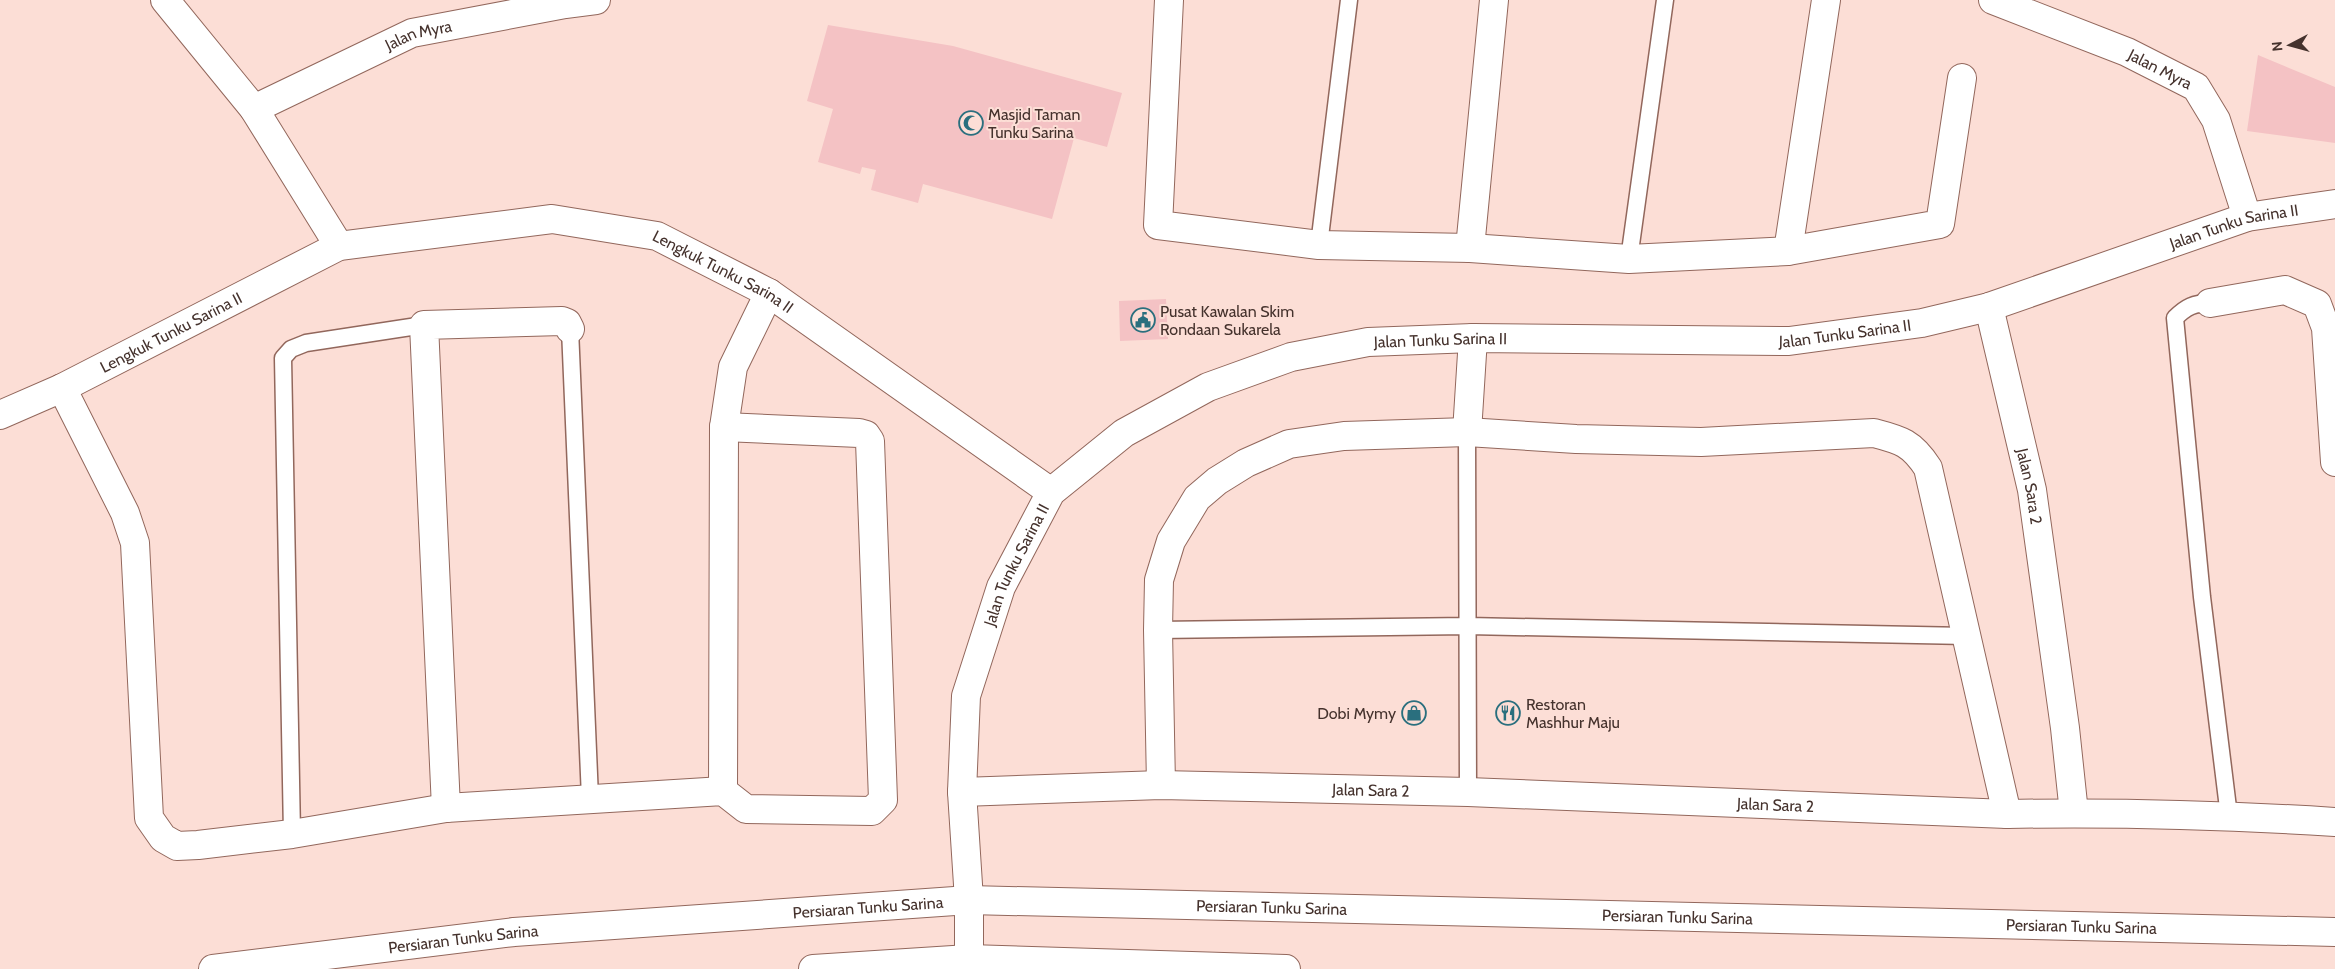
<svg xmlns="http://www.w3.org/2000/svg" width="2335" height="969" viewBox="0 0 2335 969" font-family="Cabin,sans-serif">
<rect width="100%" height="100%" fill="#fcded6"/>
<path fill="#f4c2c4" d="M828,25L953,46L1122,93L1107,147L1074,138L1052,219L923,184L918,203L871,190L876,170L862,167L860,174L818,162L833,109L807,101Z
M2258,55L2335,87V143L2247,131Z
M1166,299L1168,339L1120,341L1119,301Z"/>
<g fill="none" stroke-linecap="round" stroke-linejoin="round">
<g stroke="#92675c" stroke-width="19">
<path id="lane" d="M1319,245L1349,0
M1629,259L1665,0
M2210,303C2194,303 2186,307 2175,318L2202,597L2229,816
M570,329L590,798
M1467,432L1468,792
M1158,630L1468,626L1967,636
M292,834L283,358L291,349L306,343L424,325"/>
</g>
<g stroke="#92675c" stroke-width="30">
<g id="street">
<path d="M165,0L254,109L339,246"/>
<path d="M1169,0L1158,225L1319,245L1470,248L1629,259L1788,251L1940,224L1962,78"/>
<path id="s1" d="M1993,0L2127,52L2196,87L2216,120L2247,217"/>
<path id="s2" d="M254,109L412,33L565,4L596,0"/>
<path d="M1470,248L1494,0"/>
<path d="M1788,251L1826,0"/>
<path d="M2210,303L2285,290L2317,304L2326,328L2335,462"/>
<path id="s3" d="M1989,307L2032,490L2065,728L2074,813"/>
<path d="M62,388L125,513L135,543L149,818L163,838L177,846L198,845L292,834L446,808L723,791L746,809L872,811L883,800L870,441L866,435L859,433L724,427"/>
<path id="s4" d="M0,415L62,388L339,246L552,219L657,236L769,293L1051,492"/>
<path d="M1467,432L1473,338"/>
<path d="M1161,785L1158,630L1159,580L1171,541L1197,498L1217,481L1246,463L1289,444L1344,436L1467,432L1576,439L1701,442L1874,433C1901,440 1912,443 1928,468L2007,814"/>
<path d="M723,791L724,427L733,367L769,293"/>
<path id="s5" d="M962,792L1161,785L1468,792L2007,814C2116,812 2226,815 2335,822"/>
<path d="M446,808L424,325L562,321L567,323L570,329"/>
</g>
</g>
<g stroke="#92675c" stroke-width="30">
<g id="secondary">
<path id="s6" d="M969,959V900L962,792L966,696L1001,587L1051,492L1124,433L1208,387L1291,357L1368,342L1473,338L1789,341L1922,323L1989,307L2247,217L2335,204"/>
<path id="s7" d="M213,969L514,932L969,900L2335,932"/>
<path d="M813,969L969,959L1286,969"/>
</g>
</g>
<use href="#lane" stroke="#fff" stroke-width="16"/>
<use href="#street" stroke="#fff" stroke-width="28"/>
<use href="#secondary" stroke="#fff" stroke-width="28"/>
</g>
<defs>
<g id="mosque-ring" transform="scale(1.25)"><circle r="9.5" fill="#fcded6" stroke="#2a6f7e" stroke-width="1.5"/><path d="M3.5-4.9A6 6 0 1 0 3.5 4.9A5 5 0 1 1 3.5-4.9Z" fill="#2a6f7e"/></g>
<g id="civic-ring" transform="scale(1.25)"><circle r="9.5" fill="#fcded6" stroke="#2a6f7e" stroke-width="1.5"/><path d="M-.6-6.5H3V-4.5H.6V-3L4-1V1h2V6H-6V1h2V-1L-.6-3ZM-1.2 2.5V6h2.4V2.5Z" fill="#2a6f7e"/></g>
<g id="shop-ring" transform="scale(1.25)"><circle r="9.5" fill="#fcded6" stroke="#2a6f7e" stroke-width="1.5"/><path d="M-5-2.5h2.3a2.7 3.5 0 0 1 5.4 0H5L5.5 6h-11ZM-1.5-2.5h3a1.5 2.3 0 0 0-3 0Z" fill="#2a6f7e"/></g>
<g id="restaurant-ring" transform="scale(1.25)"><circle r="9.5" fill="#fcded6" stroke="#2a6f7e" stroke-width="1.5"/><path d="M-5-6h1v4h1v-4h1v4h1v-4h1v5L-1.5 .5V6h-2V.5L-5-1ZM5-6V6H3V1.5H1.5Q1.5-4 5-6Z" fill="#2a6f7e"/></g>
</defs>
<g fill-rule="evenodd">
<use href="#mosque-ring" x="971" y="123"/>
<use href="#civic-ring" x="1143" y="320"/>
<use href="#shop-ring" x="1414" y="713"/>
<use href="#restaurant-ring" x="1508" y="713"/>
</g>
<g text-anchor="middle" stroke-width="4" stroke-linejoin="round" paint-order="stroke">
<g font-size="16" fill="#45322d" stroke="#fcded6">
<text dy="6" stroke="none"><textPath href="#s2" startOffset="181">Jalan Myra</textPath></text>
<text dy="6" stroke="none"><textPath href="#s1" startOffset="181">Jalan Myra</textPath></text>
<text dy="6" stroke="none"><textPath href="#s6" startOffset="1724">Jalan Tunku Sarina II</textPath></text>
<text dy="6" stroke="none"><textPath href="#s4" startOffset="775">Lengkuk Tunku Sarina II</textPath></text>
<text dy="6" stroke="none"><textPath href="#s4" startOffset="190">Lengkuk Tunku Sarina II</textPath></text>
<text dy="6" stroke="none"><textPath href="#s6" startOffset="1319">Jalan Tunku Sarina II</textPath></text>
<text dy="6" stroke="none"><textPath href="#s6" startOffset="914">Jalan Tunku Sarina II</textPath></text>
<text dy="6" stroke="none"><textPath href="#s3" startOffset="184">Jalan Sara 2</textPath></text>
<text dy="6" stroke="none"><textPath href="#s6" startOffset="404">Jalan Tunku Sarina II</textPath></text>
<text dy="6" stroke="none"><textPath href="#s5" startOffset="409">Jalan Sara 2</textPath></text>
<text dy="6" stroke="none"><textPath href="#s5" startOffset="814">Jalan Sara 2</textPath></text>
<text dy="6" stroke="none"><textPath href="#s7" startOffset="658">Persiaran Tunku Sarina</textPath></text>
<text dy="6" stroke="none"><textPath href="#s7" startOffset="1062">Persiaran Tunku Sarina</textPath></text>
<text dy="6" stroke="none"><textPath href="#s7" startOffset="1468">Persiaran Tunku Sarina</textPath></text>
<text dy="6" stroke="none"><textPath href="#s7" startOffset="1872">Persiaran Tunku Sarina</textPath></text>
<text dy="6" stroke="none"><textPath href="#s7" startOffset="252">Persiaran Tunku Sarina</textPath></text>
</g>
<g font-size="16" fill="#45322d" stroke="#fcded6" text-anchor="start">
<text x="988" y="120">Masjid Taman<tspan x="988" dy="18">Tunku Sarina</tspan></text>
<text x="1160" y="317">Pusat Kawalan Skim<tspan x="1160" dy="18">Rondaan Sukarela</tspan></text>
<text x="1526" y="710">Restoran<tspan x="1526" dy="18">Mashhur Maju</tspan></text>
<text x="1396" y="719" text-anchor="end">Dobi Mymy</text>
</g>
</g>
<g transform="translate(2290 45) rotate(264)" stroke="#fcded6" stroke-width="4" paint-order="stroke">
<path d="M0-4L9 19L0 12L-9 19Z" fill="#45322d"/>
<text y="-8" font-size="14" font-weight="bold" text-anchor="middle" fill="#45322d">N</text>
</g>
</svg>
